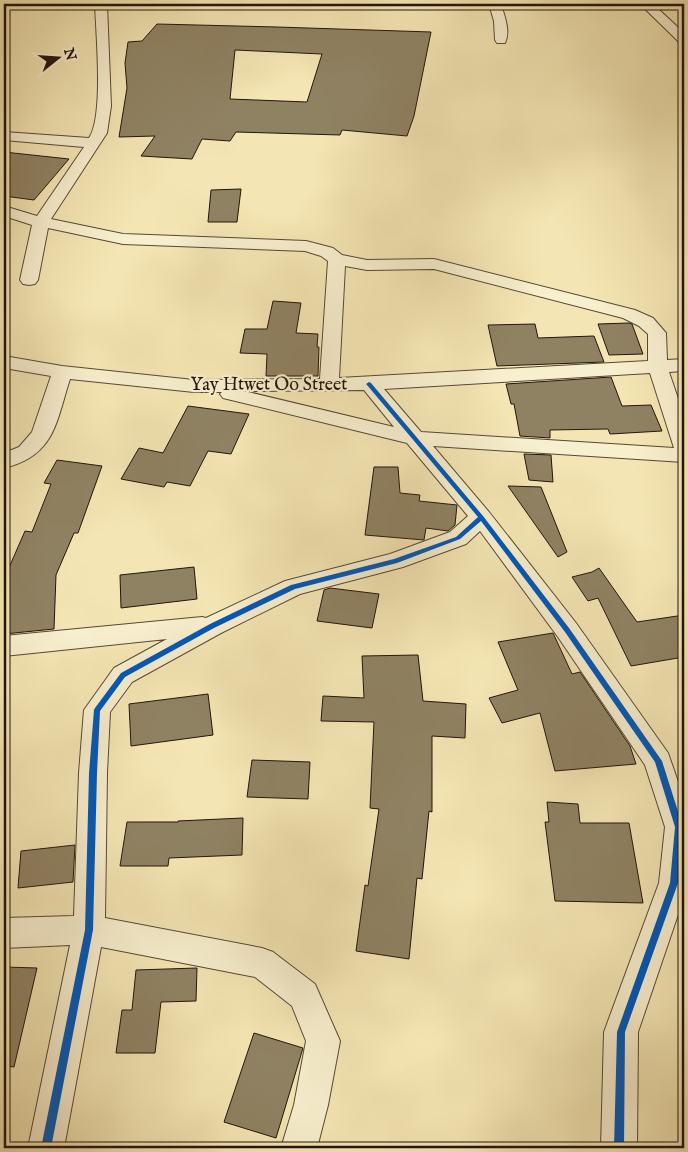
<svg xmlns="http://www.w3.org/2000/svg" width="688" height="1152" viewBox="0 0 688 1152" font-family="'IM FELL English',serif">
<rect width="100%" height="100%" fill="#f4e6b4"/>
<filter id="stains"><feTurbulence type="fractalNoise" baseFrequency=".004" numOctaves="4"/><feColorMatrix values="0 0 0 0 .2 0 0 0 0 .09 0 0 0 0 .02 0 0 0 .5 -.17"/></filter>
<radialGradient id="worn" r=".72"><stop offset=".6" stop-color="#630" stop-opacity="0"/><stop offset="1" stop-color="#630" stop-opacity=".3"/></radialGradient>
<path fill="#8f8263" stroke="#22150b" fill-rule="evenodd" d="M157,24L277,27L431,32L414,116L407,136L342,130L340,135L236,132L230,141L202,139L192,159L141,156L155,136L119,137L127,88L125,63L128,42L142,41ZM235,50L322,54L307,102L230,99Z
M4,152L69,159L34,200L4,196Z
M241,189L237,222H208L211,190Z
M273,301L301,303L296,333L318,334L317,347H319L318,376H266L267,354L240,353L245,329H267Z
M629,323L632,324L643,354L609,355L598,324Z
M535,324L538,338L594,336L604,362L497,366L488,325Z
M611,377L622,406L651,405L662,431L610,434L608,429L550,430V438L520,436L514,404H511L506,384Z
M188,406L249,414L231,454L208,451L190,486L167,482L164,487L121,479L139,448L163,453Z
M524,454L551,455L553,482L529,480Z
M57,460L102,466L78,533H74L56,575L54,629L4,634V579L25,531L32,532L51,484L44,483Z
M374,467H398L400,493L420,495L419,501L457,505L455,525L448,531L426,528L424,540L365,535Z
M508,486L541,487L567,552L558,557Z
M194,567L197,599L121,608L120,575Z
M599,568L637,622L684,615V657L631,666L598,598L588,601L572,577L592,572Z
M330,588L379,594L372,628L317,621L324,590Z
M553,633L572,674L580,672L630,746L636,764L555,771L540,713L502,723L489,698L518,690L498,642Z
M418,655L423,701L466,704L465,738L432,736V812L429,811L422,879L417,878L409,959L356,951L365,885L368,886L379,809L370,808L374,722L321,721L323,696L364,698L362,656Z
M208,694L213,735L131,746L129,704Z
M252,760L310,762L308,799L247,797Z
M547,802L578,804L580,823H629L643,903L555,901L545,822H549Z
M243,818L242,855L169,858L168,866H120L127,822H178V821Z
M75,845L73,882L18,888L21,851Z
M4,967L37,968L14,1067L4,1066Z
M197,968L196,1001L161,1002L155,1053H116L122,1010H132L136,970Z
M254,1033L303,1048L276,1138L224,1122Z"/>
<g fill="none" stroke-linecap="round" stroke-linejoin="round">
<g stroke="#564935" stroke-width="2">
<path id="minor" d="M95,4H107L111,106L107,133L51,219L123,234L306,241L333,248L342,255L367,260L434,259L635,310L653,318L666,333L667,360L684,359V371L669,372L684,416V462L433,446L489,512L576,623L668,753L684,799V897L638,1032L637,1148H601L604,1032L659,883L665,827L645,765L558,637L480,531L466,544L403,567L300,594L221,633L132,682L110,712L107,773L105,918L262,948L273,952L315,984L340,1041L328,1105L317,1148H281L294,1105L306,1041L292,1006L255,977L101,947L64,1148H28L70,945L4,948V918L74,916L79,773L84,710L114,668L167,639L4,656V636L202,617L206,618L285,581L390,554L450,532L468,516L407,443L223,398L220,394L222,392H194L70,379C56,422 55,456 4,468V453L19,447L32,432L51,376L4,368V356L62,366L194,380L320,379L328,261L321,256L305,251L123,244L48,228L38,280L35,284L29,285L23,284L20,280L32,225L4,216V206L37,216L84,147L4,140V132L89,138C104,117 96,33 95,4ZM345,266L367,270L434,269L623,318L639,326L648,334V361L339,378ZM650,373L674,448L421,432L384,389ZM364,390L394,427L244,391Z
M489,4H501C504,15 511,31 505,43H497L495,40L494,21Z
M640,4H653L684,33V44L680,43Z"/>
</g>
<use href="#minor" fill="#f8efce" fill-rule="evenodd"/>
<g stroke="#f8efce" stroke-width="3">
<path id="cycleway" d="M369,382L371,383L483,516L569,628L662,761L683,827L678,883L625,1032L624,1148H614L617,1032L670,883L675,827L655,762L565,632L481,521L460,539L397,563L295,589L214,628L125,677L100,711L97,773L93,930L51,1148H41L85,930L89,773L94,710L95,708L121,673L210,624L291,585L394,559L456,537L478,517L367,385L366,384Z"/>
</g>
<use href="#cycleway" fill="#0057b8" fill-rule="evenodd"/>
</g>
<g text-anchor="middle" stroke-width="4.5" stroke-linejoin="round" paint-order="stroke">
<g font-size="18" fill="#22150b" stroke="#f8efce">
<text x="269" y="390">Yay Htwet Oo Street</text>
</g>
</g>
<rect width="688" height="1152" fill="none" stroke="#f4e6b4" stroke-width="20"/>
<rect x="5" y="5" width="678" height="1142" fill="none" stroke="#22150b" stroke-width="2.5"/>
<rect x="10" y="10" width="668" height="1132" fill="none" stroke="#22150b"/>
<g transform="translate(58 58) rotate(73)" stroke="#f8efce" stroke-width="4" paint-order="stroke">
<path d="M0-4L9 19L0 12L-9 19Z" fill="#22150b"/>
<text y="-8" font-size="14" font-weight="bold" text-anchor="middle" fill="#22150b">N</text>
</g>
<rect width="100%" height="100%" filter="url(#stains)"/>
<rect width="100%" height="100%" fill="url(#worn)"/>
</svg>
